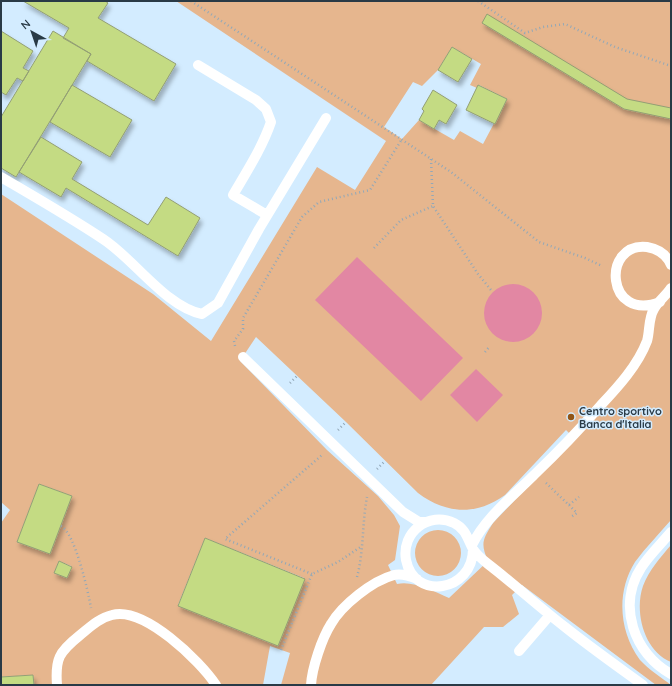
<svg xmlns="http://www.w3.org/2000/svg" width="672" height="686" viewBox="0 0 672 686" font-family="Quicksand,sans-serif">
<defs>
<filter id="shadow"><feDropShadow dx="2.5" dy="4.5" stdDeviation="2" flood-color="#0004"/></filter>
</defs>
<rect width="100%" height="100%" fill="#d3ecff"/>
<path fill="#e6b68e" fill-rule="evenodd" d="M176,1H671V520C659,534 646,547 635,562C616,592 619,632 640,660C649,670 661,677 671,685H656L522,585L512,595L519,614L503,627H484L431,685H281L290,653L270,646L263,685H34L33,675L1,677V523L10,510L1,502V194L153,294L211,341L317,167L355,190L386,141ZM452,47L481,64L470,85L477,88L479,85L507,99L483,144L460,131L454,140L419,120L402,139L384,127L413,82L422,86L438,70ZM256,337L346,422L418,493C446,514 476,516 505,495L566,430L574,438L493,523C483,539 480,543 488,561L449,598C434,591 412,580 397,584L388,565L395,560L400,526L394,515L378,496L327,450L240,361ZM39,484L72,496L50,554L17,542ZM205,538L304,578L278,646L178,605ZM59,561L71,566L67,578L54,573Z
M415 553a23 23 0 1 1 46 0a23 23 0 1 1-46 0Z
M671,545V662C644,651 634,612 643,586C649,570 660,558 671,545Z"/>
<path fill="#e287a3" d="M357,257L463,358L421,401L315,300Z
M484 313a29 29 0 1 1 58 0a29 29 0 1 1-58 0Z
M476,369L503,395L477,422L450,395Z"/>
<path fill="#c4db83" stroke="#939f74" filter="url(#shadow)" d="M23,1H105L108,3L98,18L176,64L154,101L87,61L91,54L63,38L69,28Z
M487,14L627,99L671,108V119L624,109L482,23Z
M1,31L33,51L23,68L29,71L23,81L17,78L6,95L1,92Z
M53,31L91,54L16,177L1,168V117Z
M452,47L472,59L458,82L438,70Z
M72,85L132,120L110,157L50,122Z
M478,85L507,99L495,124L466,110Z
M433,90L457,105L446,124L439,120L434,129L419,120L424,111L422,109Z
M41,137L82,162L72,179L148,225L166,197L200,218L178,256L66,188L61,197L19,172Z
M39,484L72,496L50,554L17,542Z
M205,538L305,579L278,646L178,606Z
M59,561L72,567L67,578L54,573Z
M33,675L34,685H1V677Z"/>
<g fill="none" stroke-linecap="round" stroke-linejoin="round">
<path stroke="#92a8b8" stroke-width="2.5" stroke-dasharray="1 3" stroke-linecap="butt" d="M191,1L451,172L539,242L585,258L602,266
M478,1L525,33L543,27L565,24L615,47L671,66
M431,159L433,206L478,274L491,290
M374,248L401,220L433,206
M235,346L234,341L243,329V318L302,217L319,202L370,190L402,139
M485,352L490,346
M290,383L297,376
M338,430L346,422
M377,469L385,461
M546,483L569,505L579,497
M569,505L577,513L571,517
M61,526C75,533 88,591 91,608
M312,574L225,539L322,455
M357,577C364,551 362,523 367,497
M281,650L312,574L338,562L362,546"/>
<path stroke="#fff" stroke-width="10" d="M198,65L256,100L266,109L271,122C262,148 247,171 233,195L267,215
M1,177C35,197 70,217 103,239C134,259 166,307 202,314L218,303L259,229L326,118
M660,302C606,323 601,242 647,247C658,249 667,255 671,265
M243,357L403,512L419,522H425
M671,532C661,544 649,555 641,568C617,605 634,654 671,674
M472,545C486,517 512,497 534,475C557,453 580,429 601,405C618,387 638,365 647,341C650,331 648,319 654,309C658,301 666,296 671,288
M473,549C473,592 414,601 406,560C401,532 429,511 454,523C466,529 467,538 473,549C476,554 483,560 488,564C514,584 539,607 565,627C590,647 617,666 643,685
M519,651L550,615
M57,685C55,659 59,652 79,636C89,628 99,618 112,615C144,606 200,661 216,685
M311,685C312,668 322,638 331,624C342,605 372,581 394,575C402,573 410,576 417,579"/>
</g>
<circle fill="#915516" stroke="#d3ecff" stroke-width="1.5" cx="571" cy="417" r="4"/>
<g text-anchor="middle" stroke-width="3" stroke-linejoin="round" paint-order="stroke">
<g font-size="11" font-weight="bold" fill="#293a46" stroke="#d3ecff" text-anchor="start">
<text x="579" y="415">Centro sportivo<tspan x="579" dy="13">Banca d'Italia</tspan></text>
</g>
</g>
<rect width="672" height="686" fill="none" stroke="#293a46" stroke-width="4"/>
<g transform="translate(32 32) rotate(320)" stroke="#d3ecff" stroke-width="3" paint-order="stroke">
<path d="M0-3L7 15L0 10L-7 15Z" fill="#293a46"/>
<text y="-6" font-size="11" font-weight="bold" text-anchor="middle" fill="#293a46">N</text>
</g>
</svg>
